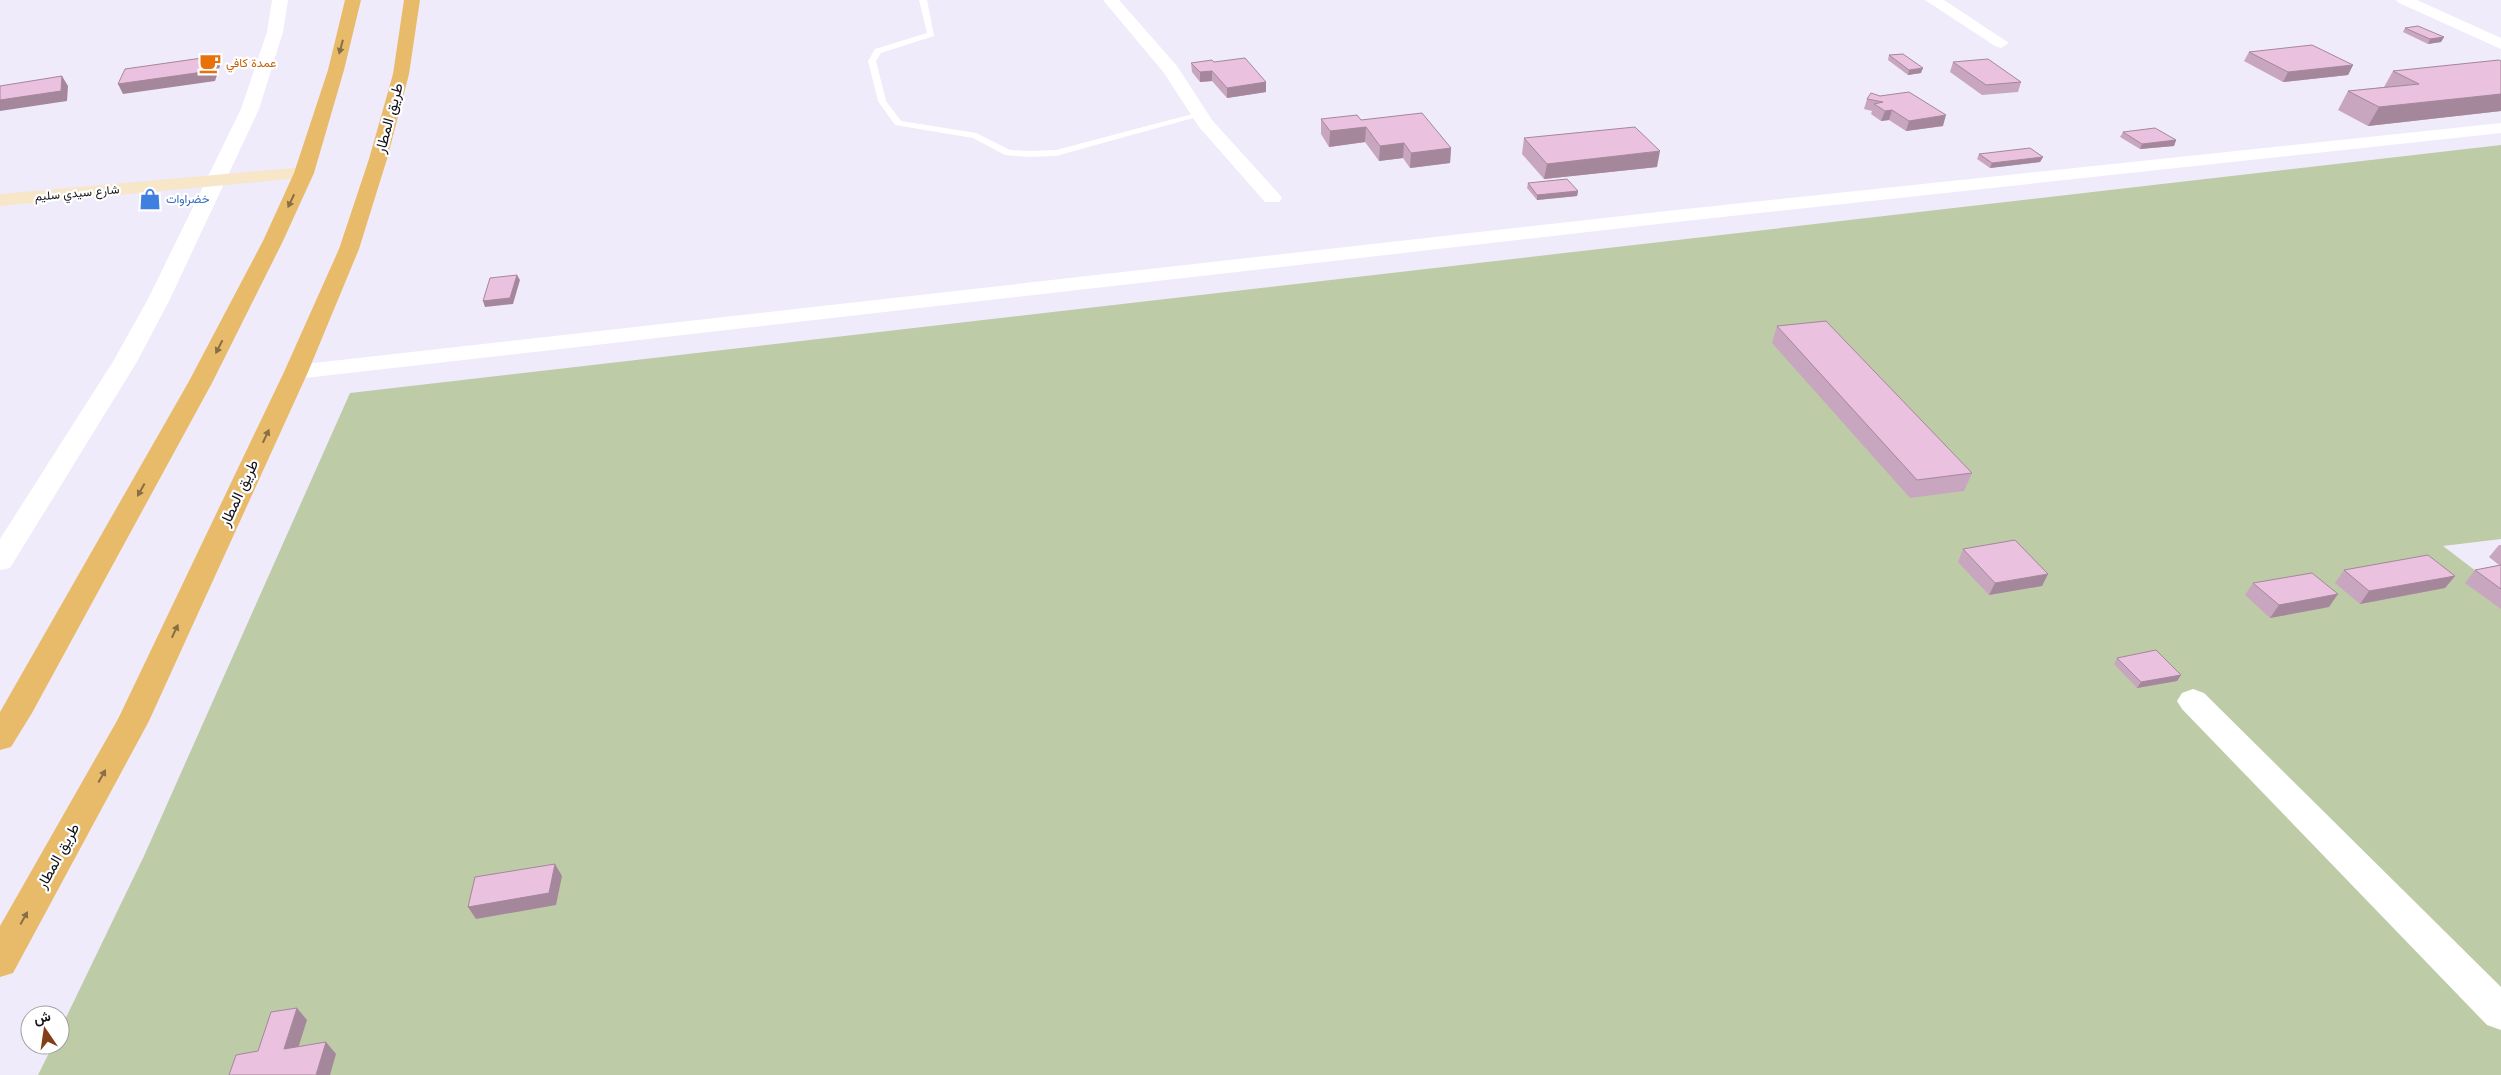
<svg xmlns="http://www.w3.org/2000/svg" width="2501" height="1075" viewBox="0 0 2501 1075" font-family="'Libre Baskerville',Vazirmatn,serif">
<rect width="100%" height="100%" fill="#efebfa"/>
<path fill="#bdcba7" d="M2501,145V539L2443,546L2501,590V1075H38L53,1045H60V1030L144,856L350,393Z"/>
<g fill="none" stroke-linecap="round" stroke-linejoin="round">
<path fill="#fff" fill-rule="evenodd" d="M919,0H927L934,36L881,53L876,61L886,101L901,121L976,133L1010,150L1027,151L1056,150L1200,112L1204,115L1056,156L1027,157L1005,155L973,138L895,125L878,101L868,61L875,49L927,33Z"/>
<path fill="#fff" fill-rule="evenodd" d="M1103,0H1119L1177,66L1212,120L1279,194L1282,198L1279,202H1265L1199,127L1164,73Z
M1925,0H1944L2009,43L2001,48L1995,46Z
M2396,0H2417L2501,38V49L2399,3Z
M2501,123V133L1667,223L296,379L288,377L284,372L288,367L296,365L1667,211Z
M2193,689L2204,693L2501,987V1030L2487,1025L2182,709L2177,701L2182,693Z"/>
<path fill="#fff" fill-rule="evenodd" d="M272,0H288L283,32L259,109L170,299L138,360L10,568L0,570V539L114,360L148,299L241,109L267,32Z"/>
<path fill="#f7e6c8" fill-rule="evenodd" d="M304,167L311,169L314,173L311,177L0,206V194Z"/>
<path fill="#e8bb6b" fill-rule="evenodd" d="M345,0H361L344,70L314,173L283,241L212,383L32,713L11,747L0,750V712L188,383L263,241L294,173L328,70Z
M404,0H420L409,74L387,159L359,249L308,372L149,721L13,973L0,977V926L118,719L284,372L339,249L369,159L393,74Z"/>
</g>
<path fill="#c9a6bf" d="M2405,28L2444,37L2441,42L2428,44L2403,32Z
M2249,52L2353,65L2348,75L2283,82L2244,61Z
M1889,55L1921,73L1908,75L1888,60Z
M2501,61V111L2368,126L2338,110L2348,91L2384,87L2393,71Z
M1214,62L1266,82V92L1227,98L1212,81L1200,82L1192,72L1191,63Z
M1953,62L2021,82L2018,92L1982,95L1950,72Z
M1871,93L1943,126L1906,131L1889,120L1881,121L1871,114L1872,111L1864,109L1867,99Z
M1321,119L1361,120L1451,148L1450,163L1410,168L1403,158L1379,161L1365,142L1329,147L1321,134Z
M2123,132L2176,140L2174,146L2140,149L2120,137Z
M1524,138L1657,167L1544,179L1522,154Z
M1979,154L2043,157L2040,162L1990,168L1977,159Z
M1528,183L1578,191L1577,196L1537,200L1527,188Z
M1777,326L1972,473L1964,491L1910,498L1772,343Z
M2499,545H2501V609L2465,583L2475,570L2499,565L2489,557Z
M1963,549L2048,574L2042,586L1989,595L1958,562Z
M2344,570L2455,576L2445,588L2360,604L2335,583Z
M2253,583L2329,607L2270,618L2245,595Z
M2117,658L2181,675L2177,681L2137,688L2114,664Z"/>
<path fill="#a4879b" d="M2444,37L2441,42L2428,44L2430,39Z
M216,56L220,66L215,81L123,94L118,84Z
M2353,65L2348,75L2283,82L2288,72Z
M1923,68L1921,73L1908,75L1909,70Z
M1212,71V81L1200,82V72Z
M62,76L68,86L67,101L0,111V100Z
M1266,82V92L1227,98V88Z
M2501,94V111L2368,126L2379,107Z
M1892,110L1889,120L1881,121L1885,111Z
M1946,115L1943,126L1906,131L1909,121Z
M1366,127L1365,142L1329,147L1330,131Z
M2176,140L2174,146L2140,149L2142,144Z
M1404,143L1403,158L1379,161L1380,146Z
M1451,148L1450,163L1410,168L1411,153Z
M1660,151L1657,167L1544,179L1547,164Z
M2043,157L2040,162L1990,168L1992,163Z
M1578,191L1577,196L1537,200V195Z
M517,275L520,280L513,304L485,307L483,301Z
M2048,574L2042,586L1989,595L1995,583Z
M2455,576L2445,588L2360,604L2369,591Z
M2338,594L2329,607L2270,618L2279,605Z
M2181,675L2177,681L2137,688L2141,682Z
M555,864L562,876L556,905L476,919L468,907Z
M297,1008L307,1020L294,1061L284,1049Z
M326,1042L336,1054L330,1075H316Z"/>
<path fill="#eac1de" stroke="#a4879b" d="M2418,26L2444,37L2430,39L2405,28Z
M2312,45L2353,65L2288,72L2249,52Z
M1903,54L1923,68L1909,70L1889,55Z
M216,56L210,71L118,84L125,69Z
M1245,58L1266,82L1227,88L1212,71L1200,72L1191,63L1212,60L1214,62Z
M1988,59L2021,82L1986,85L1953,62Z
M2499,60L2501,61V94L2379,107L2348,91L2419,84L2393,71Z
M62,76L61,91L0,100V86Z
M1909,92L1946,115L1909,121L1892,110L1885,111L1874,104L1883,102L1867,99L1871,93L1880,96Z
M1422,113L1451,148L1411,153L1404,143L1380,146L1366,127L1330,131L1321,119L1357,115L1361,120Z
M1635,127L1660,151L1547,164L1524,138Z
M2155,128L2176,140L2142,144L2123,132Z
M2030,148L2043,157L1992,163L1979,154Z
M1567,179L1578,191L1537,195L1528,183Z
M517,275L510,298L483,301L490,278Z
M1826,321L1972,473L1917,480L1777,326Z
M2015,540L2048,574L1995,583L1963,549Z
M2428,555L2455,576L2369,591L2344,570Z
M2501,565V589L2475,570Z
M2312,573L2338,594L2279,605L2253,583Z
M2156,650L2181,675L2141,682L2117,658Z
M555,864L549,893L468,907L475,877Z
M297,1008L284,1049L326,1042L316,1075H229L236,1055L258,1051L271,1012Z"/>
<defs><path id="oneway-solid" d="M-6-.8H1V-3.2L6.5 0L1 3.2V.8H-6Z" transform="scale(1.25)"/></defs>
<g fill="#886e45">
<use href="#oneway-solid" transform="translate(341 47) rotate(105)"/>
<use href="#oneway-solid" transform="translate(291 201) rotate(115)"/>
<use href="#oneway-solid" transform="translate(219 347) rotate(117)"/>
<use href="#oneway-solid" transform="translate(266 436) rotate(-65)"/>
<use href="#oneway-solid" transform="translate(141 490) rotate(119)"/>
<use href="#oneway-solid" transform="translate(175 631) rotate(-65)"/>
<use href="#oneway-solid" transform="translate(102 776) rotate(-61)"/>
<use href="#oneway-solid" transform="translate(24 918) rotate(-61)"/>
</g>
<defs>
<g id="cafe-bare" transform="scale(1.725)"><path d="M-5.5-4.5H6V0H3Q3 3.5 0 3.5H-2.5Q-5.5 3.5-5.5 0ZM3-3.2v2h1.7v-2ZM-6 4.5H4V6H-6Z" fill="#e8710a" stroke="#fff" stroke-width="2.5" paint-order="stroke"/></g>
<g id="shop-bare" transform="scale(1.725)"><path d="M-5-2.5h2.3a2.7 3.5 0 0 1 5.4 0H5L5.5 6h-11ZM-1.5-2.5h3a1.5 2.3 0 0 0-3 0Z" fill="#3f7fe0" stroke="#fff" stroke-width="2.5" paint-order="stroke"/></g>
</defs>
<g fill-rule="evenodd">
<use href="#cafe-bare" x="210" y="63"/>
<use href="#shop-bare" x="150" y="199"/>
</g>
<g text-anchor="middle" stroke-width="4.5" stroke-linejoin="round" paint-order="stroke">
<g font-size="12" fill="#c56008" stroke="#fff" text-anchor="start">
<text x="226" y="67">عمدة كافي</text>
</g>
<g font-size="12" fill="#121116" stroke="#fff">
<text transform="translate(77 193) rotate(-5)" y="4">شارع سيدي سليم</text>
</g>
<g font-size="12" fill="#366cbe" stroke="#fff" text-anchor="start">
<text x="166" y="203">خضراوات</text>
</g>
<g font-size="15" fill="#121116" stroke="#fff">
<text transform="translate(389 118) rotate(-75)" y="5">طريق المطار</text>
<text transform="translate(239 493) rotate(-65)" y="5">طريق المطار</text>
<text transform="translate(58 856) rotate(-61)" y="5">طريق المطار</text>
</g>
</g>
<g transform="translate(45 1030) rotate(347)"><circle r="24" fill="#ffffff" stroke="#a0a0a2"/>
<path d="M0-4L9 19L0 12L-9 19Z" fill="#843f19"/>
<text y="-8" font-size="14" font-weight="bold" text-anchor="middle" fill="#121116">ش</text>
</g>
</svg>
